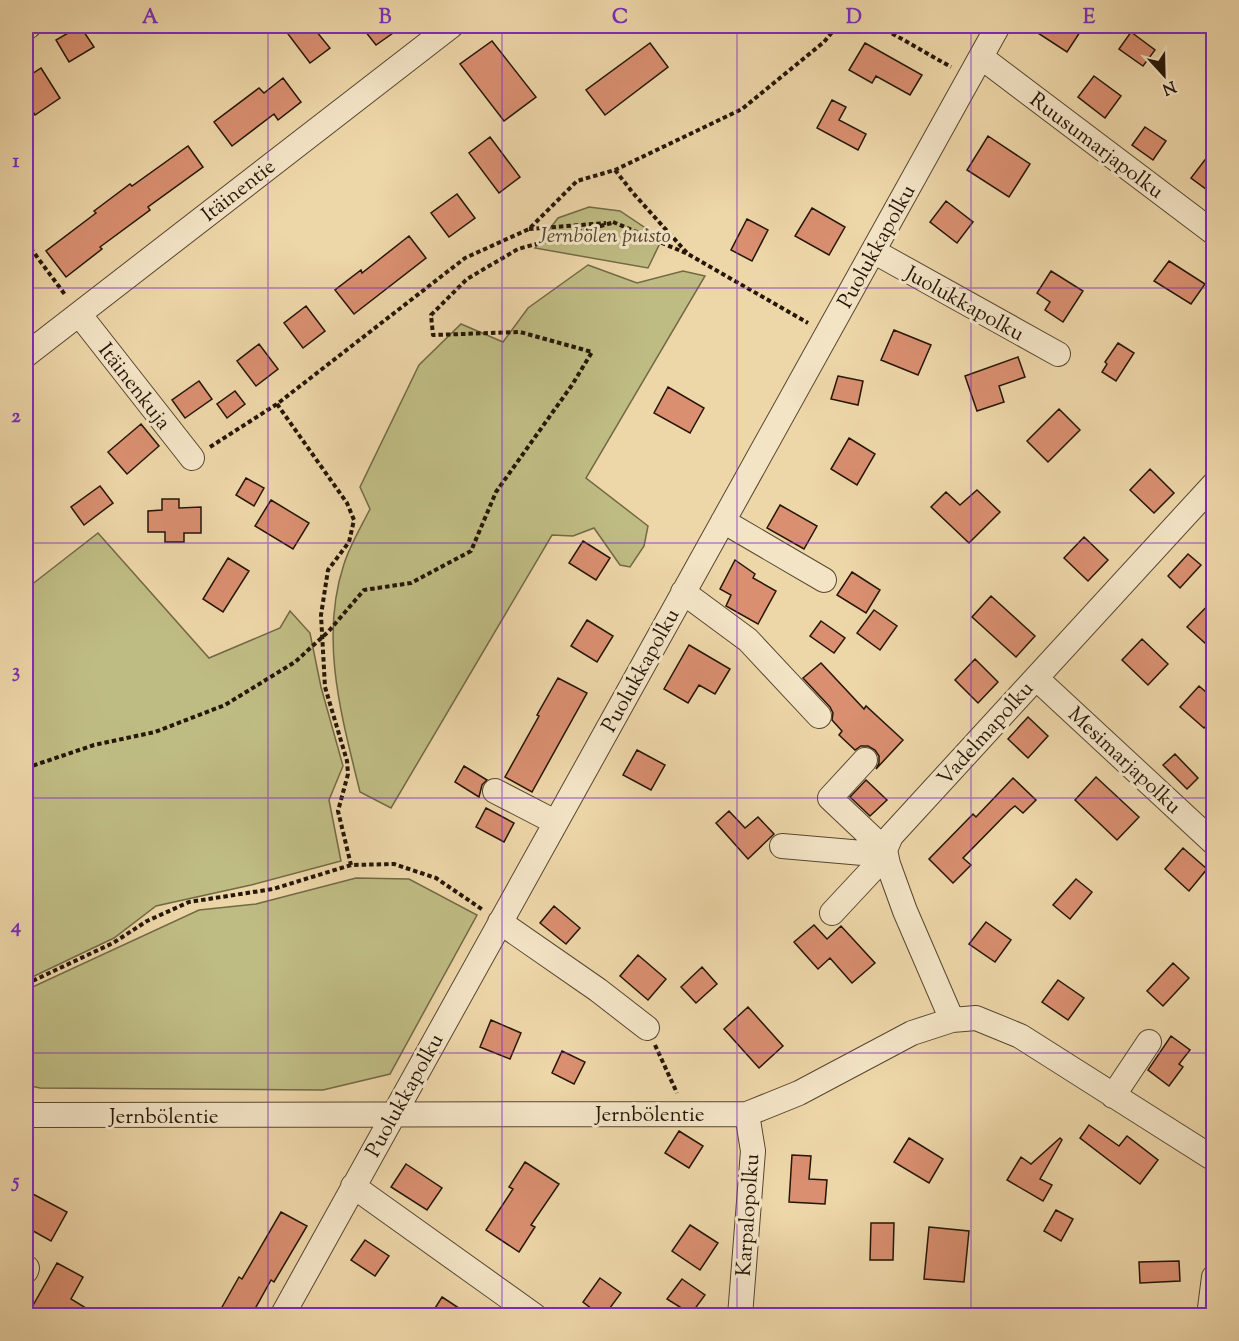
<svg xmlns="http://www.w3.org/2000/svg" width="1239" height="1341" viewBox="0 0 1239 1341" font-family="'Sorts Mill Goudy',serif">
<rect width="100%" height="100%" fill="#edd6a8"/>
<filter id="stains"><feTurbulence type="fractalNoise" baseFrequency=".00333" numOctaves="4"/><feColorMatrix values="0 0 0 0 .2 0 0 0 0 .09 0 0 0 0 .02 0 0 0 .5 -.17"/></filter>
<radialGradient id="worn" r=".72"><stop offset=".6" stop-color="#630" stop-opacity="0"/><stop offset="1" stop-color="#630" stop-opacity=".3"/></radialGradient>
<path fill="#bfbc83" stroke="#726946" stroke-width="1.5" d="M589,207L620,211L662,239L648,268L535,248L558,218Z
M588,265L637,283L683,271L705,276L586,478L648,526L644,546L630,567L620,565L594,528L573,536L552,535L391,808L360,792C342,718 319,639 344,564C350,545 361,527 370,509L360,487L419,365L461,324L503,342L528,308Z
M98,533L209,658L280,628L290,611L310,633L321,687L343,766L329,800L341,861L251,885L156,906L114,938L26,980V589Z
M356,878L409,879L477,915L390,1074L323,1090L40,1088L26,1085V990L199,910L256,904Z"/>
<path fill="#d98f70" stroke="#251608" stroke-width="1.5" d="M80,26L94,47L69,62L56,40Z
M299,26H312L330,48L310,63L288,34Z
M361,26H403L376,45Z
M1027,26H1084L1067,52Z
M1131,32L1155,50L1143,66L1119,49Z
M492,41L536,97L504,121L460,64Z
M650,43L668,67L605,115L586,90Z
M865,43L922,75L910,95L876,76L872,83L849,70Z
M41,68L60,98L35,115L26,101V78Z
M1094,76L1121,96L1105,118L1078,97Z
M283,78L301,102L278,120L274,114L232,146L214,122L259,88L264,93Z
M832,100L846,107L839,120L866,134L858,150L817,128Z
M1145,127L1166,141L1153,160L1132,145Z
M988,136L1030,164L1009,197L967,170Z
M490,137L520,177L499,193L469,153Z
M188,146L203,167L148,207L150,210L100,247L102,249L66,277L46,251L96,213L94,211L130,184L132,186Z
M1214,148V195L1191,178Z
M457,194L475,218L449,237L431,213Z
M946,201L973,222L957,243L930,222Z
M812,208L845,227L829,255L795,236Z
M747,219L768,230L752,261L731,250Z
M409,236L426,258L354,314L335,290L361,270L362,273Z
M1169,261L1205,284L1191,304L1154,281Z
M1051,271L1083,291L1063,322L1045,310L1050,302L1037,293Z
M306,306L325,331L303,348L284,323Z
M894,330L931,345L918,375L881,360Z
M1118,343L1134,353L1116,381L1102,372L1107,364L1105,362Z
M259,344L278,369L256,386L237,361Z
M1018,357L1025,377L999,386L1004,402L977,411L965,376Z
M838,376L863,381L858,405L831,399Z
M199,381L212,399L185,418L172,400Z
M668,387L704,408L690,433L654,413Z
M235,391L245,404L227,418L217,404Z
M1059,409L1080,430L1048,462L1027,441Z
M141,424L159,446L127,474L108,452Z
M849,438L875,454L857,485L831,469Z
M1150,469L1174,493L1154,513L1130,490Z
M246,478L264,488L254,506L236,495Z
M100,486L113,503L84,525L71,507Z
M977,490L1000,512L969,543L931,507L946,492L960,505Z
M162,499H179V508L201,507V533H184V542H165V532H148V511L162,510Z
M271,500L309,523L293,549L255,526Z
M780,505L817,526L804,549L767,528Z
M1084,537L1108,560L1088,581L1064,558Z
M583,541L610,558L596,580L569,563Z
M1188,554L1201,565L1180,588L1168,576Z
M228,558L249,571L223,612L203,599Z
M735,560L755,574L753,578L776,591L758,624L726,606L731,595L720,589Z
M852,572L880,590L866,613L837,595Z
M991,596L1035,636L1016,657L972,617Z
M1214,599V651L1187,627Z
M874,610L897,626L880,650L857,633Z
M587,620L613,636L597,662L571,646Z
M821,621L845,638L834,653L810,636Z
M1142,639L1168,664L1148,685L1122,660Z
M689,645L730,669L715,694L699,685L688,703L664,689Z
M975,659L998,682L978,703L955,680Z
M821,663L864,709L866,706L903,740L876,769L879,763V756L875,750L868,746H861L855,750L839,735L842,731L832,720L833,713L830,707L803,678Z
M558,678L587,693L532,792L505,777L539,716L537,715Z
M1199,686L1214,699V718L1204,728L1180,707Z
M1028,717L1048,736L1028,758L1008,739Z
M637,750L665,765L651,790L623,775Z
M1175,754L1198,778L1187,789L1163,765Z
M464,766L487,780L482,785L479,797L455,782Z
M1096,777L1139,817L1117,840L1075,800Z
M1013,778L1036,800L1023,813L1015,806L1010,810L963,858L971,865L953,883L929,859L973,814L976,817Z
M866,780L887,800L870,816L850,797Z
M486,808L514,823L504,842L476,827Z
M729,811L745,828L758,817L774,834L748,859L716,823Z
M1183,848L1207,869L1189,891L1165,869Z
M1076,879L1092,892L1070,919L1053,905Z
M554,906L580,928L566,944L540,923Z
M986,922L1011,940L995,962L969,944Z
M814,925L827,939L841,926L875,963L852,983L830,958L818,969L794,942Z
M638,955L666,979L648,1000L620,976Z
M1173,963L1189,978L1163,1006L1147,991Z
M702,967L717,984L696,1003L681,987Z
M1058,980L1084,998L1068,1020L1042,1002Z
M748,1007L783,1046L759,1068L724,1029Z
M491,1020L521,1033L510,1059L480,1047Z
M1171,1036L1190,1050L1179,1064L1183,1067L1169,1086L1148,1070Z
M562,1051L585,1062L574,1084L552,1073Z
M1089,1125L1119,1146L1127,1136L1158,1160L1140,1184L1080,1138Z
M679,1131L703,1146L689,1168L665,1153Z
M909,1138L943,1159L929,1183L894,1162Z
M1060,1138L1062,1140L1040,1179L1052,1185L1043,1201L1007,1180L1021,1157L1031,1164Z
M792,1155L811,1156L809,1179L827,1180L825,1204L789,1202Z
M525,1162L559,1184L531,1225L535,1227L519,1252L486,1230L513,1189L509,1187Z
M406,1164L442,1188L427,1210L391,1187Z
M31,1193L67,1212L51,1241L26,1227V1203Z
M1056,1210L1073,1219L1061,1241L1044,1231Z
M281,1212L307,1226L274,1282L271,1280L251,1316H217L239,1277L242,1279Z
M871,1223H894L893,1260H870Z
M690,1225L718,1243L700,1270L672,1251Z
M929,1227L969,1231L964,1282L924,1279Z
M365,1240L389,1256L375,1276L351,1260Z
M1179,1261L1180,1281L1140,1283L1139,1262Z
M57,1263L83,1277L71,1299L99,1316H27Z
M600,1278L621,1293L604,1316H601L583,1302Z
M682,1279L705,1295L691,1314L667,1299Z
M442,1297L471,1316H430Z"/>
<g fill="none" stroke-linecap="round" stroke-linejoin="round">
<g stroke="#574630" stroke-width="26">
<path id="minor" d="M26,28L29,26
M981,57L1214,233
M873,251L1058,354
M79,314L192,458
M26,355L451,26
M723,521L824,580
M683,592L748,640L819,716
M1036,678L1214,843
M865,760L830,798L885,850
M495,791L555,822
M782,846L886,855L832,913
M500,922L598,990L647,1028
M952,1020L905,911L888,864L885,850L891,836L1214,484
M1113,1096L1149,1042
M26,1115L747,1114L799,1093L912,1033L952,1020L976,1018L1020,1036L1214,1159
M353,1186L535,1316
M26,1271L27,1268
M282,1316L998,26
M740,1316L753,1151L747,1114
M1209,1316L1214,1277"/>
</g>
<path stroke="#251608" stroke-width="4" stroke-dasharray="4.5 3" stroke-linecap="butt" d="M879,26L951,67
M615,170L633,193L687,253
M613,222L688,254L808,323
M529,229L606,223
M26,242L66,296
M277,404L347,503L354,520L349,542L328,570L321,615L325,687L347,761L348,774L338,811L351,865
M210,447L277,404L465,258L529,229L577,181L615,170L742,109L824,42L837,26
M26,768L94,745L155,732L225,705L295,662L328,632L364,590L411,583L471,551L496,492L572,385L592,352L520,332L433,335L431,315L467,279L518,249L615,222
M26,984L113,943L147,921L189,902L273,889L351,865L394,864L436,878L483,910
M655,1045L677,1093"/>
<use href="#minor" stroke="#f3e4c6" stroke-width="24"/>
</g>
<path fill="none" stroke="#7b2cbf" stroke-width="1.5" stroke-opacity="0.55" d="M268,26V1316M502,26V1316M737,26V1316M971,26V1316M26,288H1214M26,543H1214M26,798H1214M26,1053H1214"/>
<g text-anchor="middle" stroke-width="6" stroke-linejoin="round" paint-order="stroke">
<g font-size="21" fill="#251608" stroke="#f3e4c6">
<text transform="translate(1097 145) rotate(37)" y="7">Ruusumarjapolku</text>
<text transform="translate(238 190) rotate(-38)" y="7">Itäinentie</text>
<text transform="translate(876 246) rotate(-61)" y="7">Puolukkapolku</text>
<text transform="translate(965 303) rotate(29)" y="7">Juolukkapolku</text>
<text transform="translate(135 386) rotate(52)" y="7">Itäinenkuja</text>
<text transform="translate(640 670) rotate(-61)" y="7">Puolukkapolku</text>
<text transform="translate(985 733) rotate(-48)" y="7">Vadelmapolku</text>
<text transform="translate(1125 760) rotate(43)" y="7">Mesimarjapolku</text>
<text transform="translate(404 1095) rotate(-61)" y="7">Puolukkapolku</text>
<text x="650" y="1121">Jernbölentie</text>
<text x="164" y="1123">Jernbölentie</text>
<text transform="translate(747 1215) rotate(-86)" y="7">Karpalopolku</text>
</g>
<g font-size="21" font-style="italic" fill="#53482d" stroke="#f3e4c6">
<text x="605" y="242">Jernbölen puisto</text>
</g>
</g>
<rect width="1239" height="1341" fill="none" stroke="#edd6a8" stroke-width="66"/>
<g transform="translate(1164 75) rotate(158)" stroke="#f3e4c6" stroke-width="4.5" paint-order="stroke">
<path d="M0-4.5L10 22L0 15L-10 22Z" fill="#251608"/>
<text y="-9" font-size="16" font-weight="bold" text-anchor="middle" fill="#251608">N</text>
</g>
<rect x="33" y="33" width="1173" height="1275" fill="none" stroke="#7b2cbf" stroke-width="2"/>
<g font-size="20" text-anchor="middle" font-weight="bold" fill="#7b2cbf">
<text x="150" y="23">A</text>
<text x="385" y="23">B</text>
<text x="620" y="23">C</text>
<text x="854" y="23">D</text>
<text x="1089" y="23">E</text>
<text x="16" y="167">1</text>
<text x="16" y="422">2</text>
<text x="16" y="677">3</text>
<text x="16" y="932">4</text>
<text x="16" y="1187">5</text>
</g>
<rect width="100%" height="100%" filter="url(#stains)"/>
<rect width="100%" height="100%" fill="url(#worn)"/>
</svg>
